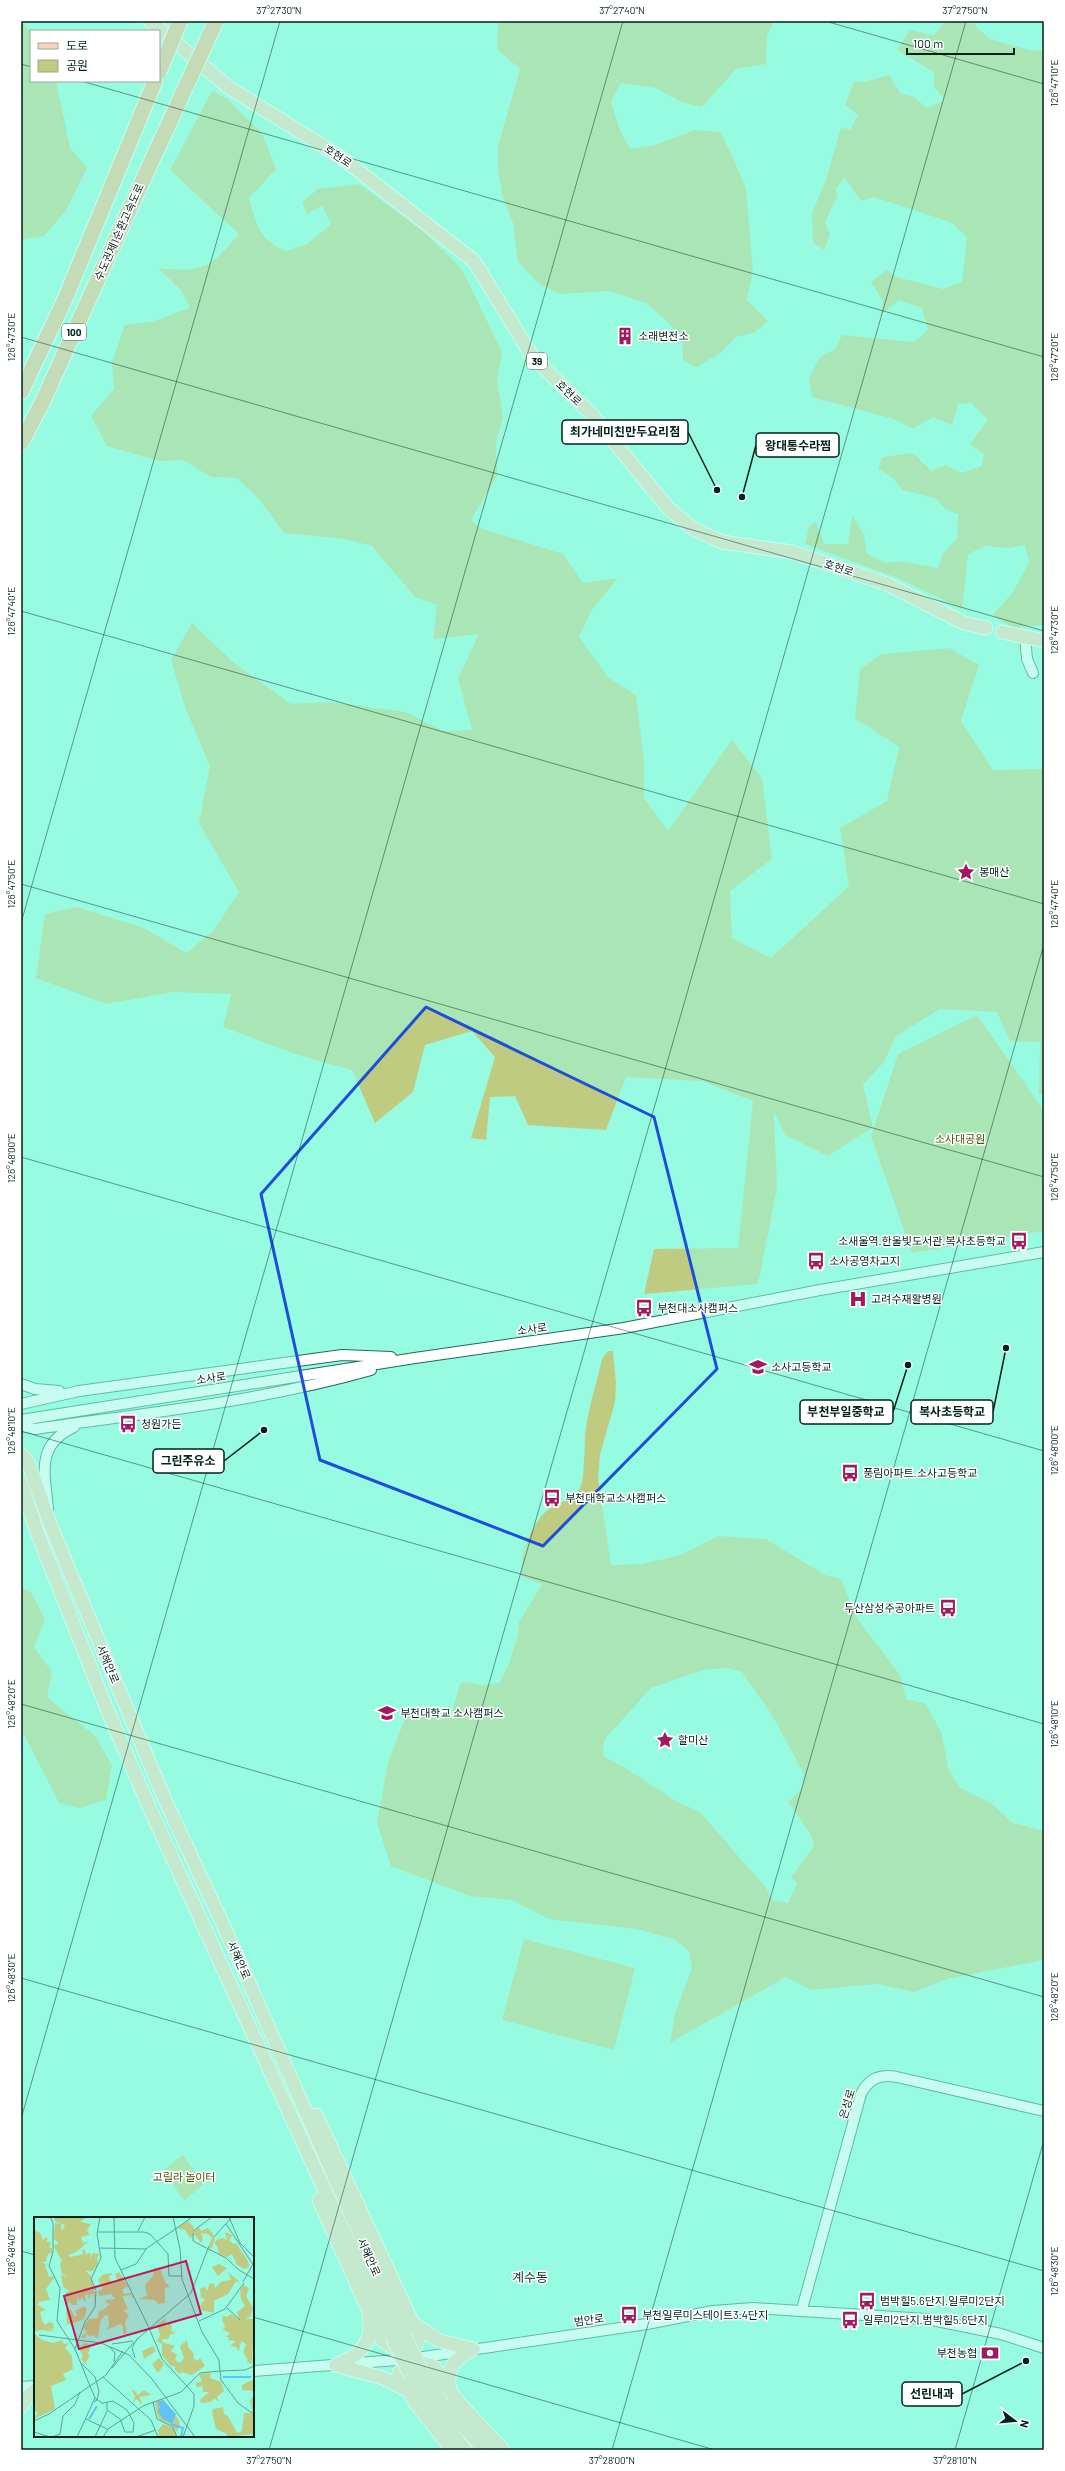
<svg xmlns="http://www.w3.org/2000/svg" width="1065" height="2471" viewBox="0 0 1065 2471" font-family="Barlow,'Noto Sans KR',sans-serif">
<rect width="100%" height="100%" fill="#97fbe1"/>
<path fill="#c0cb82" fill-rule="evenodd" d="M21,21L31,32V81H56L70,148L87,168L66,211L44,236L21,240Z
M498,21H775L767,35L766,64L736,69L702,107L681,102L656,88L621,83L611,101L619,128L630,149L655,145L695,130L721,132L746,188L753,271L747,300L768,321L756,332L736,337L719,354L696,367L683,360L682,335L646,303L609,291L560,294L538,283L518,262L513,223L503,198L498,171V146L520,69L497,49Z
M947,21L974,24L989,39L1029,50L1044,51V625L1013,628L993,615L1013,592L1029,562L1025,545L1009,548L986,546L968,554L962,609L900,579L805,544L809,526L816,522L824,544H848L852,515L864,535L867,554L886,563L899,561L938,568L943,553L957,539L958,514L945,509L935,498L902,490L895,480L878,468L883,457L913,453L931,471L946,465L961,473L982,466L984,454L970,444L988,420L971,403L958,404L952,425L933,417L913,429L894,419L812,397L809,377L821,356L835,349L842,335L914,342L928,330L922,308L899,300L880,315L883,301L871,282L887,270L897,277L943,289L962,282L967,238L953,223L874,197L861,201L845,178L835,189L838,195L825,222L830,234L824,250L813,242L812,213L827,177L841,127L850,130L858,115L845,105L854,81L865,82L889,75L901,94L914,97L927,108L945,100L934,87V72L897,50L910,30L933,35Z
M212,91L226,98L262,133L276,169L249,198C257,225 258,239 286,251L307,244L331,224L322,206L307,214L302,202L318,189L359,184L422,230L462,269L502,352L497,380L503,417L496,442L497,476L471,520L480,528L563,554L583,583L618,578L591,611L579,637L608,677L636,695L644,761V798L668,831L732,740L762,778L772,859L730,891L732,938L771,958L849,886L840,828L887,801L899,747L855,718L860,669L882,654L949,648L979,665L961,721L993,770L1044,769V1094H1039L1040,1042L1010,1041L997,1012L940,1009L896,1036L884,1062L863,1085L873,1127L828,1156L785,1135L774,1112L777,1188L758,1284L644,1294L654,1249L738,1248L753,1101L702,1081L626,1077L606,1130L528,1125L515,1096L490,1097L486,1140L471,1138L495,1057L472,1031L425,1045L413,1092L375,1123L352,1070L298,1055L223,1027L231,994L173,992L106,1004L36,978L45,914L77,907L144,928L186,953L213,931L239,892L199,823L210,766L185,707L171,660L192,623L233,662L291,704L329,702L406,712L443,731L472,730L458,678L479,634L433,639L437,605L415,597L372,546L345,539L284,533L259,499L237,478L211,477L183,460L160,461L107,446L91,416L114,389L112,362L125,325L154,321L190,308L181,290L158,268C205,273 209,268 239,234L170,170Z
M977,1015L1044,1111V1231L912,1253L871,1136L898,1054Z
M608,1351H613L616,1384L615,1402L600,1455L598,1478L611,1565L641,1564L678,1556L718,1536L766,1539L825,1575L841,1579L857,1618L900,1675L906,1699L926,1704L942,1734L948,1768L960,1788L991,1803L1013,1823L1044,1831V1960L947,1979L915,1992L877,1984L811,1990L786,1977L670,2043L675,2013L692,1968L689,1951L674,1939L636,1929L549,1919L512,1900L470,1896L391,1866L377,1823L388,1762L408,1711L442,1720L451,1715L460,1684L465,1682L481,1685L499,1683L509,1664L518,1635L519,1622L542,1584L522,1577C518,1557 532,1522 549,1509C560,1502 575,1499 581,1486C585,1474 584,1442 586,1428C589,1405 597,1382 602,1359ZM726,1668L742,1672L772,1715L804,1774L802,1789L788,1802L810,1833L814,1846L791,1877L797,1884L788,1903L773,1900L765,1887L700,1812L676,1801L624,1767L603,1756L604,1740L651,1688L703,1670Z
M21,1587L31,1592L45,1619L34,1647L52,1672L47,1697L95,1736L112,1765L106,1800L80,1808L59,1803L25,1736L21,1734Z
M524,1939L635,1968L614,2050L502,2020Z
M183,2155L204,2184L184,2201L163,2170Z"/>
<g fill="none" stroke-linecap="round" stroke-linejoin="round">
<g stroke="#1c6d5d" stroke-width="12">
<path id="minor" d="M1025,637L1027,659L1033,673
M21,1384L35,1389L59,1391
M21,1404L79,1391L342,1355L391,1357
M21,1420L415,1358L624,1328L820,1290L1044,1252
M21,1426L35,1429C147,1413 262,1401 371,1370
M48,1509C45,1474 35,1445 74,1427
M802,2309L861,2094C869,2078 880,2074 897,2077L1044,2111
M253,2371L410,2359L647,2324L713,2311L753,2308L927,2319L1001,2334L1044,2348
M21,2387L35,2386"/>
</g>
<g stroke="#fff" stroke-width="15">
<path id="major" d="M150,21L228,87L342,158L474,261L532,356L592,415L668,508L692,528L722,542L792,552L887,584L964,623L986,628
M1002,632L1044,641
M21,1454L28,1462L50,1524L165,1800L231,1942L404,2335
M21,1483L37,1532L105,1704L150,1809L392,2337
M316,2115L419,2337L410,2359L434,2367L458,2402L503,2450
M319,2200L382,2340L410,2359L399,2373L415,2402L452,2450
M414,2324L440,2341L473,2349
M336,2365L383,2378L409,2391
M336,2365C358,2356 374,2344 369,2318
M422,2371L441,2402L485,2450
M413,2380L428,2404L465,2450
M450,2390C445,2369 455,2359 473,2349
M21,2407L25,2399L35,2390"/>
</g>
<g stroke="#fff" stroke-width="17">
<path id="highway" d="M21,392L65,299L155,81
M21,443L42,403L125,219"/>
</g>
<use href="#minor" stroke="#fff" stroke-width="10"/>
<use href="#major" stroke="#fdd2b5" stroke-width="13"/>
<use href="#highway" stroke="#fbb483" stroke-width="15"/>
<g stroke="#fff" stroke-width="15" stroke-linecap="butt">
<path id="major-bridge" d="M404,2335L422,2371
M392,2337L410,2375"/>
</g>
<g stroke="#fff" stroke-width="17" stroke-linecap="butt">
<path id="highway-bridge" d="M159,72L180,21
M125,219L216,21"/>
</g>
<use href="#major-bridge" stroke="#fdd2b5" stroke-width="13"/>
<use href="#highway-bridge" stroke="#fbb483" stroke-width="15"/>
</g>
<path d="M0 0H1065V2471H0ZM426,1007L654,1117L717,1369L543,1546L320,1460L261,1194Z" fill="#97fbe1" fill-opacity=".55" fill-rule="evenodd"/>
<path fill="none" stroke="#1d4ed8" stroke-width="3" stroke-linejoin="round" d="M426,1007L654,1117L717,1369L543,1546L320,1460L261,1194Z"/>
<path fill="none" stroke="#01221b" stroke-width="1" stroke-opacity="0.45" d="M825,21L1044,84M21,64L31,67M81,81L1044,357M21,337L1044,631M21,611L1044,904M21,884L1044,1177M21,923L280,21M21,1157L1044,1451M21,1431L1044,1724M21,1704L1044,1997M21,1978L1044,2271M21,2119L623,21M21,2251L35,2255M253,2317L715,2450M269,2450L966,21M612,2450L1044,944M955,2450L1044,2140"/>
<defs>
<g id="building-bare" transform="scale(1.38)"><path d="M-4-6H4V6H1V3H-1V6H-4ZM-2.5-4.3h1.7v1.8h-1.7ZM.8-4.3h1.7v1.8H.8ZM-2.5-1h1.7V.8h-1.7ZM.8-1h1.7V.8H.8Z" fill="#a31860" stroke="#fff" stroke-width="2.5" paint-order="stroke"/></g>
<g id="sight-bare" transform="scale(1.38)"><path d="M0-6L1.8-2.2L6-1.7L2.9 1.2L3.7 5.4L0 3.3L-3.7 5.4L-2.9 1.2L-6-1.7L-1.8-2.2Z" fill="#a31860" stroke="#fff" stroke-width="2.5" paint-order="stroke"/></g>
<g id="bus-bare" transform="scale(1.38)"><path d="M-5-6H5V4H4V6H2V4H-2V6H-4V4H-5ZM-3.5-4V0h7V-4ZM-3.5 1.2v1.5H-2V1.2ZM2 1.2v1.5H3.5V1.2Z" fill="#a31860" stroke="#fff" stroke-width="2.5" paint-order="stroke"/></g>
<g id="hospital-bare" transform="scale(1.38)"><path d="M-5-5h3v3.5h4V-5h3V5h-3V1.5h-4V5h-3Z" fill="#a31860" stroke="#fff" stroke-width="2.5" paint-order="stroke"/></g>
<g id="school-bare" transform="scale(1.38)"><path d="M0-5L7-2L0 1L-7-2ZM-4 1L0 2.5L4 1V4Q0 6-4 4Z" fill="#a31860" stroke="#fff" stroke-width="2.5" paint-order="stroke"/></g>
<g id="university-bare" transform="scale(1.38)"><path d="M0-5L7-2L0 1L-7-2ZM-4 1L0 2.5L4 1V4Q0 6-4 4Z" fill="#a31860" stroke="#fff" stroke-width="2.5" paint-order="stroke"/></g>
<g id="bank-bare" transform="scale(1.38)"><path d="M-6-4H6V4H-6ZM0-2.3a2.3 2.3 0 1 0 0 4.6a2.3 2.3 0 1 0 0-4.6Z" fill="#a31860" stroke="#fff" stroke-width="2.5" paint-order="stroke"/></g>
</defs>
<g fill-rule="evenodd">
<use href="#building-bare" x="625" y="336"/>
<use href="#sight-bare" x="966" y="872"/>
<use href="#bus-bare" x="1019" y="1241"/>
<use href="#bus-bare" x="816" y="1261"/>
<use href="#hospital-bare" x="858" y="1299"/>
<use href="#bus-bare" x="644" y="1308"/>
<use href="#school-bare" x="758" y="1367"/>
<use href="#bus-bare" x="128" y="1424"/>
<use href="#bus-bare" x="850" y="1473"/>
<use href="#bus-bare" x="552" y="1498"/>
<use href="#bus-bare" x="948" y="1608"/>
<use href="#university-bare" x="387" y="1713"/>
<use href="#sight-bare" x="665" y="1740"/>
<use href="#bus-bare" x="867" y="2301"/>
<use href="#bus-bare" x="629" y="2315"/>
<use href="#bus-bare" x="850" y="2320"/>
<use href="#bank-bare" x="990" y="2353"/>
</g>
<g text-anchor="middle" stroke-width="3" stroke-linejoin="round" paint-order="stroke">
<g fill="#fff" stroke="#4d645f" stroke-width="1">
<rect x="62" y="324" width="24" height="16" rx="3"/>
<rect x="527" y="353" width="20" height="16" rx="3"/>
</g>
<g font-size="10" font-weight="bold" fill="#01221b">
<text x="74" y="336">100</text>
<text x="537" y="365">39</text>
</g>
<g font-size="11" fill="#01221b" stroke="#fff">
<text transform="translate(338 156) rotate(34)" y="4">호현로</text>
<text transform="translate(119 232) rotate(-66)" y="4">수도권제1순환고속도로</text>
<text transform="translate(569 393) rotate(44)" y="4">호현로</text>
<text transform="translate(839 568) rotate(18)" y="4">호현로</text>
<text transform="translate(532 1329) rotate(-8)" y="4">소사로</text>
<text transform="translate(211 1378) rotate(-9)" y="4">소사로</text>
<text transform="translate(108 1664) rotate(67)" y="4">서해안로</text>
<text transform="translate(239 1960) rotate(66)" y="4">서해안로</text>
<text transform="translate(847 2104) rotate(-73)" y="4">은성로</text>
<text transform="translate(369 2257) rotate(66)" y="4">서해안로</text>
<text transform="translate(589 2320) rotate(-8)" y="4">범안로</text>
</g>
<g font-size="11" fill="#01221b" stroke="#fff" text-anchor="start">
<text x="638" y="340">소래변전소</text>
<text x="979" y="876">봉매산</text>
<text x="1006" y="1245" text-anchor="end">소새울역.한울빛도서관.복사초등학교</text>
<text x="829" y="1265">소사공영차고지</text>
<text x="871" y="1303">고려수재활병원</text>
<text x="657" y="1312">부천대소사캠퍼스</text>
<text x="771" y="1371">소사고등학교</text>
<text x="141" y="1428">청원가든</text>
<text x="863" y="1477">풍림아파트.소사고등학교</text>
<text x="565" y="1502">부천대학교소사캠퍼스</text>
<text x="935" y="1612" text-anchor="end">두산삼성주공아파트</text>
<text x="400" y="1717">부천대학교 소사캠퍼스</text>
<text x="678" y="1744">할미산</text>
<text x="880" y="2305">범박힐5.6단지.일루미2단지</text>
<text x="642" y="2319">부천일루미스테이트3.4단지</text>
<text x="863" y="2324">일루미2단지.범박힐5.6단지</text>
<text x="977" y="2357" text-anchor="end">부천농협</text>
</g>
<g font-size="11" fill="#4c530b" stroke="#fff">
<text x="960" y="1143">소사대공원</text>
<text x="184" y="2181">고릴라 놀이터</text>
</g>
<g font-size="13" fill="#13332b" stroke="#fff">
<text x="530" y="2282">계수동</text>
</g>
</g>
<g transform="translate(34 2217)">
<rect width="220" height="220" fill="#97fbe1"/>
<path d="M21,0H53L46,5L57,7L53,14L56,18L47,20L49,26L55,24L42,35L34,38L37,40L49,37L48,32L51,33L52,37L57,36L56,42L59,36L66,37L63,40L64,48L58,54H52L57,59L61,74L57,73L61,75L60,84L59,77H57L55,82L54,77L51,78L52,86L48,81L45,84V80L42,87L45,88H37L36,84L34,87L32,85V75L36,74L29,70L27,58L31,59V63L32,59L28,57L26,47L28,44L19,28L25,27L19,21L21,6L27,7L28,14L31,8L20,4ZM154,4L160,10L159,14L165,10L167,14L174,11L178,15L181,22L177,33L175,28L178,21L174,17L167,16L169,23L167,26L161,18L156,21L151,13L143,11ZM0,13L6,16L9,23L12,20L14,22L12,25H17L15,31H18V36L14,37V40L13,39L12,45H5L10,46L14,49L11,48L15,60L21,59L12,72L16,83L5,85L4,88L12,93L6,95L8,103L11,108L15,105L19,106L20,111L16,113L23,115L7,113L0,115ZM191,15L198,18L195,24L200,27L202,26L214,44L215,50L211,52L203,48L198,37L193,40L185,37L183,29L181,27L182,23L189,21L193,23ZM185,47L193,51L184,59L178,50ZM126,50L131,65L136,70L131,71V86L124,87L121,83L103,82L113,79L111,68L119,59L120,51ZM85,55L94,69L88,73L90,77L97,76L100,82L96,78L88,79L94,92L89,94L95,97L91,106L93,116L89,117V109L86,107L73,113L75,107L74,98L70,99L66,106L64,121L57,118L56,120L53,117L51,121L46,120L53,115L49,111L55,102L64,101L65,93L68,94L76,87L71,85L72,83L81,82L77,77L65,79L64,74L69,72L64,63L68,58L77,56L79,57L75,59L76,64L84,65L81,57ZM194,55L207,66L202,64L194,77L180,84V97L178,95L168,94L166,89L171,82L167,81L166,72L171,70L173,74L176,66L180,67L181,71L188,64L197,63ZM209,68L215,71L212,79L219,91L216,100L211,102H220L218,147L212,145L214,143L209,135L212,127L207,124L205,134L202,130L196,129L202,124L194,123L195,120H192L196,116L189,113L191,109L188,103L189,98L193,100L197,97L205,103L203,95L211,89L207,82L206,73ZM50,89L53,92L50,102L33,108L32,93H37L41,100L43,98L41,94ZM132,101L130,108L134,109V105L138,109L137,114L142,116L136,118L134,122H129L128,125L141,129L137,134L143,138L141,143L146,146L150,141L146,129L153,123L154,130L160,137L159,141L163,144L166,141L171,149L158,158L148,155L146,157L141,153V149H137L128,138V127L123,124L126,118L123,108ZM1,117L8,123L19,126L28,123L30,127L35,126L31,131L38,139L39,152L29,157L32,163L17,169L21,192L0,202L4,195L0,194ZM51,126L57,128L54,137L56,138L51,147L47,142L49,139L45,131ZM119,129L122,134L110,142L108,134ZM125,141L130,147L124,156L118,147ZM177,156L176,161L187,165L190,174L183,180L185,185L180,181L177,185L167,186L166,183L175,175H169L168,169L162,170V165H168L165,157ZM220,162V174L208,173V168ZM99,172L104,178L110,173L117,178L105,180L108,185L107,187L103,182L99,185L101,179L98,174ZM220,178V217L193,220V217L182,212L178,196L179,192L189,190L190,197L194,199L203,216L208,214L210,196H218L216,183ZM129,182L146,205L143,215L139,209L126,203L123,197L121,185ZM129,207L139,211L143,220H125L124,213Z" fill="#c0cb82"/>
<path d="M129,183L142,197L138,207L129,202L124,194L126,190L123,185Z" fill="#5fc2f8"/>
<path fill="none" stroke="#5fc2f8" stroke-width="2" d="M189,160H217M55,202L63,189M137,207L149,211L147,220"/>
<path fill="none" stroke="#5ba492" stroke-width="1" d="M16,0L19,6V35L15,49L26,71L23,104L41,132M80,0L81,41L116,113M195,0L206,26L220,40M192,7L220,49M140,13L157,1M104,14L111,0M159,14L178,0M63,15H110L116,17L134,37L135,59H148M159,16V24L192,41L205,53L220,62M180,20L198,0M66,31L112,32M87,53L102,47L113,31L140,13M209,65L219,47M62,73L57,62L67,41L63,17L66,0M193,91L206,103M165,104L191,92L210,66M115,111L128,142L160,177V189L149,220M5,118L67,126L95,138L118,162L161,220M102,123L157,76L175,29M78,127L99,124M75,129L81,136L80,145M101,141L98,131L103,122M47,146L61,160L65,174L63,183L60,185M78,151L100,125M69,160L117,203L124,220M56,169L61,181L69,187M56,169L41,132L51,105L61,90L62,74M119,185L123,202L139,210L143,220M69,186L79,184L93,193L100,206L99,215H91L86,202L73,193V186M218,196L204,186L187,163L186,154L211,153L220,149M52,202L73,212M0,204L15,197L72,158L89,134M0,215L16,220M18,220L26,217L29,199L41,187L46,175M43,220L61,181M61,220L73,194M69,220L74,212L109,189L147,175L166,156L186,154L185,143L168,115L148,62L146,32L139,0M102,220L122,213"/>
<path fill="#c2185b" fill-opacity="0.15" stroke="#c2185b" stroke-width="2" d="M152,44L167,97L45,132L30,79Z"/>
<rect width="220" height="220" fill="none" stroke="#01221b" stroke-width="2"/>
</g>
<path fill="none" stroke="#01221b" stroke-width="1.5" d="M717 490L688 432M742 497L756 445M908 1365L893 1412M1006 1348L993 1412M264 1430L224 1461M1026 2361L962 2394"/>
<g fill="#01221b" stroke="#fff" stroke-width="1.5">
<circle cx="717" cy="490" r="4"/>
<circle cx="742" cy="497" r="4"/>
<circle cx="908" cy="1365" r="4"/>
<circle cx="1006" cy="1348" r="4"/>
<circle cx="264" cy="1430" r="4"/>
<circle cx="1026" cy="2361" r="4"/>
</g>
<g fill="#fff" stroke="#01221b" stroke-width="1.5">
<rect x="562" y="420" width="126" height="24" rx="4"/>
<rect x="756" y="433" width="83" height="24" rx="4"/>
<rect x="800" y="1400" width="93" height="24" rx="4"/>
<rect x="911" y="1400" width="82" height="24" rx="4"/>
<rect x="153" y="1449" width="71" height="24" rx="4"/>
<rect x="902" y="2382" width="60" height="24" rx="4"/>
</g>
<g font-size="12" text-anchor="middle" font-weight="bold" fill="#01221b">
<text x="625" y="436">최가네미친만두요리점</text>
<text x="798" y="450">왕대통수라찜</text>
<text x="846" y="1416">부천부일중학교</text>
<text x="952" y="1416">복사초등학교</text>
<text x="188" y="1465">그린주유소</text>
<text x="932" y="2398">선린내과</text>
</g>
<rect width="1065" height="2471" fill="none" stroke="#ffffff" stroke-width="44"/>
<rect x="30" y="30" width="130" height="52" fill="#ffffff" stroke="#99a7a4"/>
<rect x="38" y="43" width="20" height="6" fill="#fdd2b5" stroke="#99a7a4"/>
<text x="66" y="50" font-size="12" fill="#01221b">도로</text>
<rect x="38" y="60" width="20" height="12" fill="#c0cb82" stroke="#99a7a4"/>
<text x="66" y="70" font-size="12" fill="#01221b">공원</text>
<g transform="translate(1015 2421) rotate(106)" stroke="#ffffff" stroke-width="3" paint-order="stroke">
<path d="M0-3L7 15L0 10L-7 15Z" fill="#01221b"/>
<text y="-6" font-size="11" font-weight="bold" text-anchor="middle" fill="#01221b">N</text>
</g>
<path d="M907 48v6h107v-6" fill="none" stroke="#01221b" stroke-width="2"/>
<text x="913" y="48" font-size="12" fill="#01221b" stroke="#ffffff" stroke-width="3" paint-order="stroke">100 m</text>
<rect x="22" y="22" width="1021" height="2427" fill="none" stroke="#01221b" stroke-width="1.5"/>
<g font-size="10" text-anchor="middle" fill="#01221b">
<text x="279" y="14">37°27'30"N</text>
<text x="622" y="14">37°27'40"N</text>
<text x="965" y="14">37°27'50"N</text>
<text transform="translate(1054 83) rotate(-90)" y="4">126°47'10"E</text>
<text transform="translate(11 337) rotate(-90)" y="4">126°47'30"E</text>
<text transform="translate(1054 357) rotate(-90)" y="4">126°47'20"E</text>
<text transform="translate(11 611) rotate(-90)" y="4">126°47'40"E</text>
<text transform="translate(1054 630) rotate(-90)" y="4">126°47'30"E</text>
<text transform="translate(11 884) rotate(-90)" y="4">126°47'50"E</text>
<text transform="translate(1054 904) rotate(-90)" y="4">126°47'40"E</text>
<text transform="translate(11 1158) rotate(-90)" y="4">126°48'00"E</text>
<text transform="translate(1054 1177) rotate(-90)" y="4">126°47'50"E</text>
<text transform="translate(11 1431) rotate(-90)" y="4">126°48'10"E</text>
<text transform="translate(1054 1450) rotate(-90)" y="4">126°48'00"E</text>
<text transform="translate(11 1704) rotate(-90)" y="4">126°48'20"E</text>
<text transform="translate(1054 1724) rotate(-90)" y="4">126°48'10"E</text>
<text transform="translate(11 1978) rotate(-90)" y="4">126°48'30"E</text>
<text transform="translate(1054 1997) rotate(-90)" y="4">126°48'20"E</text>
<text transform="translate(11 2251) rotate(-90)" y="4">126°48'40"E</text>
<text transform="translate(1054 2271) rotate(-90)" y="4">126°48'30"E</text>
<text x="269" y="2464">37°27'50"N</text>
<text x="612" y="2464">37°28'00"N</text>
<text x="955" y="2464">37°28'10"N</text>
</g>
</svg>
